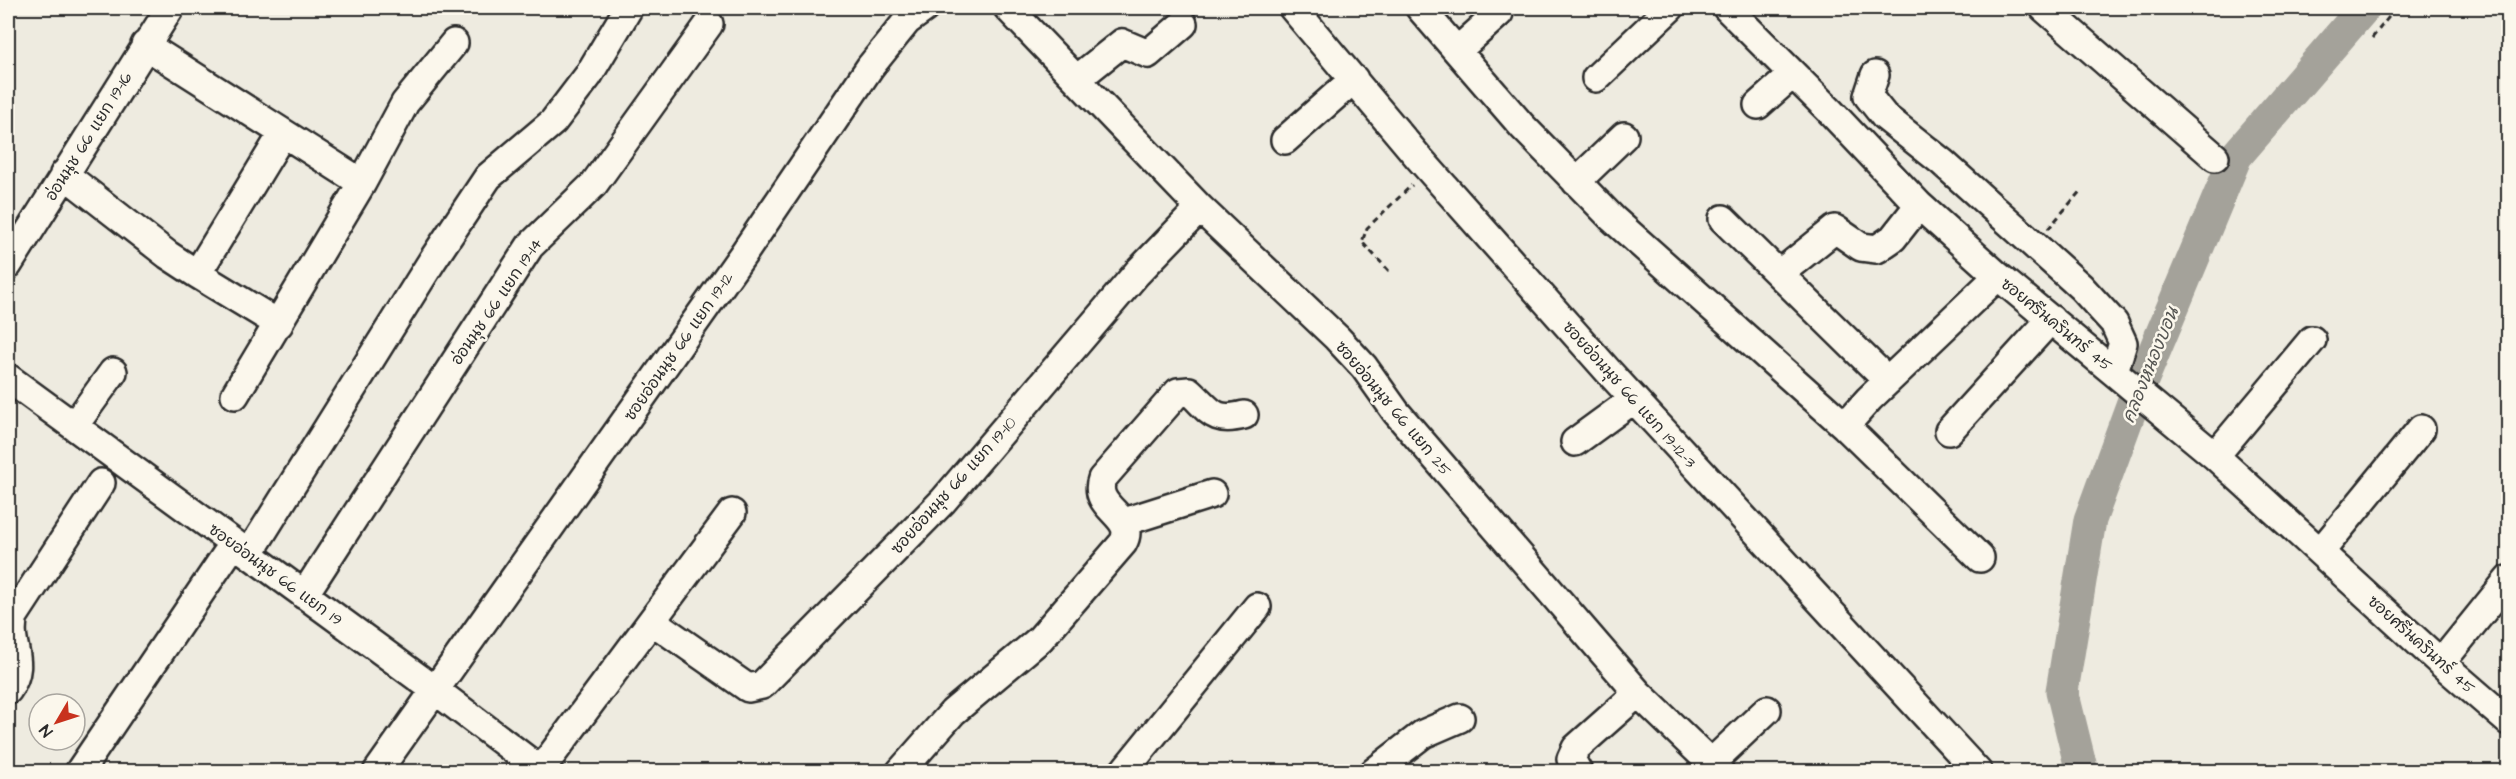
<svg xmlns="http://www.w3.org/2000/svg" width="2516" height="779" viewBox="0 0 2516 779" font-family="'Architects Daughter','Playpen Sans Thai',sans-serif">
<rect width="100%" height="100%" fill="#eeebe0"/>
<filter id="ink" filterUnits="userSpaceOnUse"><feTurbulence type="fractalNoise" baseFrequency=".0167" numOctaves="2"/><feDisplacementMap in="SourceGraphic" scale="12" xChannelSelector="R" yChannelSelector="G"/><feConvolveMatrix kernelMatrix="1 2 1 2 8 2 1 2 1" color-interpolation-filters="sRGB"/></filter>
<g filter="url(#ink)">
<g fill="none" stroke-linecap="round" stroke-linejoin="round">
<path stroke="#a4a29a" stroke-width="33" d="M2082,772L2062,691L2090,520L2134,400L2236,156L2364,8"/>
<g stroke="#2b2b2b" stroke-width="32">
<path id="minor" d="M1008,8L1200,208L1337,338L1364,367L1396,412L1638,693L1576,748L1571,759L1578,772
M1293,8L1419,158L1608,371L1978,772
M1420,8L1522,126L1613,219L1845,426L1980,558
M1727,8L1830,111L1919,205L1998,276L2215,456L2441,663L2508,721
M2044,8L2215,157
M145,45L362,183L235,395
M1458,50L1499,13
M1875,75L1868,96L1884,116L1942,162L2081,287L2114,323L2123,343L2114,371
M1596,78L1670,8
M1077,79L1122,43L1148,54L1183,24
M1758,105L1793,74
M1285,140L1354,79
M64,174L168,255L197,274L283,133
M1576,182L1624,136
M362,183L405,103L454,43
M1723,219L1888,381
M8,265L170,8
M197,274L279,324
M1779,274L1835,229L1861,247L1877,249L1893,238L1919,205
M8,378L435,690L543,772
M74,426L113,372
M1845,426L1869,399L1998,276
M1949,431L2051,319
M1575,442L1634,399
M2215,456L2312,340
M1124,522L1212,494
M2321,551L2421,429
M249,554L432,261L488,177L553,122L588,76L628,9
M304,595L530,246L594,184L709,24
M652,621L748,688L762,685L943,501L1137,273L1200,208
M2441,663L2508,580
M8,690C28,661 6,645 14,616L101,483
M1638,693L1720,772
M1711,763L1767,710
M79,772L234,543
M377,772L744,253L870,67L907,21L925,8
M539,772L732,513
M900,772L953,712L1040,639L1123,543C1138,516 1091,509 1102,479L1178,392L1189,391C1211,411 1213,423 1244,415
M1123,772L1257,607
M1374,772L1423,734L1460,718"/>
</g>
<path stroke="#2b2b2b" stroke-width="3" stroke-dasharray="6 4.5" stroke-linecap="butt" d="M2372,38L2396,8
M2048,229L2082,189
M1389,271L1362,242L1367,228L1412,185"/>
<use href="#minor" stroke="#fbf7ec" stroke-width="27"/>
</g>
</g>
<g text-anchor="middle" stroke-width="5" stroke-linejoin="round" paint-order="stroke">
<g font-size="16" fill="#2b2b2b" stroke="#fbf7ec">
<text transform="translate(88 136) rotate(-58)" y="6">อ่อนนุช 66 แยก 19-16</text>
<text transform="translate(496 301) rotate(-56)" y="6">อ่อนนุช 66 แยก 19-14</text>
<text transform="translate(2057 324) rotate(39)" y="6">ซอยศรีนครินทร์ 45</text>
<text transform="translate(678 346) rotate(-55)" y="6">ซอยอ่อนนุช 66 แยก 19-12</text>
<text transform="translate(1630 394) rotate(48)" y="6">ซอยอ่อนนุช 66 แยก 19-12-3</text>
<text transform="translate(1394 408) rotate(50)" y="6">ซอยอ่อนนุช 66 แยก 25</text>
<text transform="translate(953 485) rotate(-48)" y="6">ซอยอ่อนนุช 66 แยก 19-10</text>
<text transform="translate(276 574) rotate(36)" y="6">ซอยอ่อนนุช 66 แยก 19</text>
<text transform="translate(2422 644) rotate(42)" y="6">ซอยศรีนครินทร์ 45</text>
</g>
<g font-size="18" font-style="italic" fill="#555552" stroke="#fbf7ec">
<text transform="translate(2150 365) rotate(-68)" y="6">คลองหนองบอน</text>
</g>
</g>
<rect width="2516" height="779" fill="none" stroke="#fbf7ec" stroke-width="30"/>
<rect x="15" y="15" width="2486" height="749" fill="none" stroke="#2b2b2b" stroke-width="2" filter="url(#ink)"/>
<g transform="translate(57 722) rotate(231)"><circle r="28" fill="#fbf7ec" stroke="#a8a59f" stroke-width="1.5"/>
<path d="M0-4.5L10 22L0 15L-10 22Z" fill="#c8321e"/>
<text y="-9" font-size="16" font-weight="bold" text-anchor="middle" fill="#2b2b2b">N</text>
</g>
</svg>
